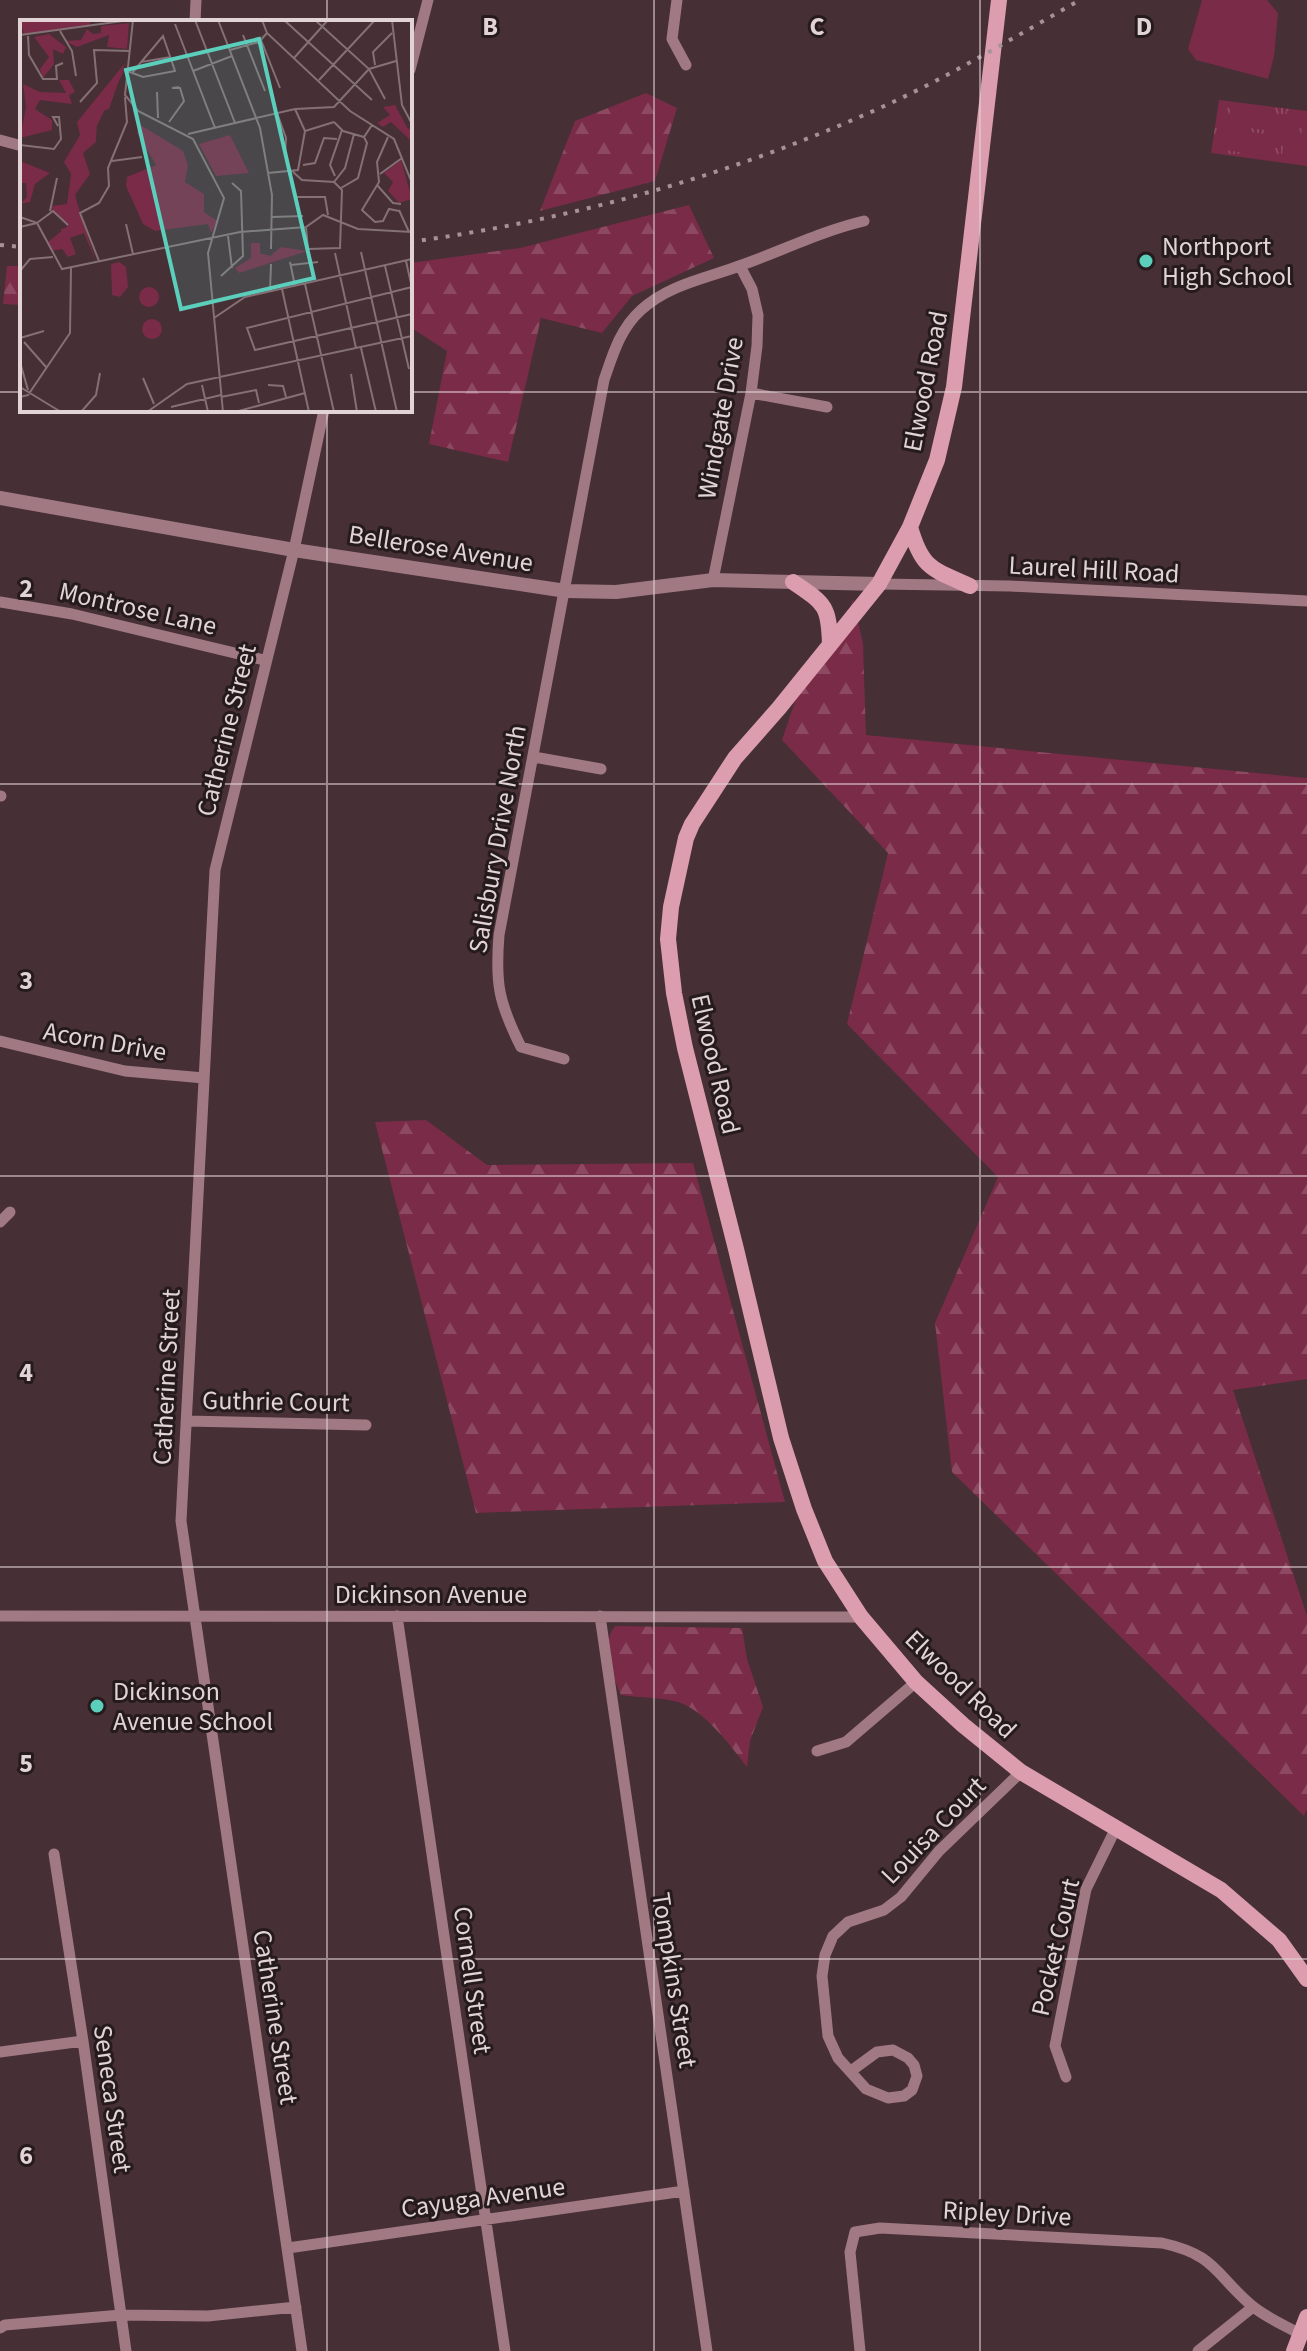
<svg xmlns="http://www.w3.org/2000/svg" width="1307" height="2351" viewBox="0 0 1307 2351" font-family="'Source Sans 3',sans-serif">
<defs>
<pattern id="forest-firs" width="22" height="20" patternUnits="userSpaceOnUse" patternTransform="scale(2)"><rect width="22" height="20" fill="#792b47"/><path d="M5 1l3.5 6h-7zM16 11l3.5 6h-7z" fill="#8c4961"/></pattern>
<pattern id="park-tufts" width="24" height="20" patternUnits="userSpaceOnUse" patternTransform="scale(2)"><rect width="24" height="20" fill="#792b47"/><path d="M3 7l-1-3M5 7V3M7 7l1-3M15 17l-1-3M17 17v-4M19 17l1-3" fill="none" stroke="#8c4961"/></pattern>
</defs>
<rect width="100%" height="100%" fill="#462f35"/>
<path fill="url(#forest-firs)" d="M646,93L677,108L655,181L540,211L575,121Z
M689,205L714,258L632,296L602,333L541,318L508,462L429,444L447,351L410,327V263L520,248Z
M7,266H22V305L3,304Z
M853,599L863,644L866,735L1307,778V1379L1233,1390L1307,1616V1809L1304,1816L952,1472L935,1323L998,1177L847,1024L888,853L782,740L809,660L844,628Z
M426,1120L487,1165L693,1163L785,1502L476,1513L375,1122Z
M615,1626L742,1628L747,1659L763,1707L750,1741L747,1767C732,1747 703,1709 678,1702C661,1697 640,1698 621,1695C612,1675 600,1645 615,1626Z"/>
<path fill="url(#park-tufts)" d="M1219,100L1307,111V166L1211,153Z"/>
<path fill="#792b47" d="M1202,0H1267L1278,13L1274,57L1268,79L1196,60L1188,49Z
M1231,105L1275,111L1273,131L1228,125Z
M1287,111L1301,113L1296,157L1282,155Z
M1304,113H1307V158L1298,157Z
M1227,129L1272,135L1269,156L1225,150Z"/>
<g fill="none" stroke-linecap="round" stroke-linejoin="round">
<path stroke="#a07983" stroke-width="11" d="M677,0L672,39L686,65
M195,22L196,0
M410,70L428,0
M0,140L22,146
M751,393L827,407
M713,580L751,393L757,346L758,315L752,289L740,266
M879,584L1010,586L1307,601
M0,602L72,614L264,660
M534,757L601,769
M0,796H1
M0,1041L125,1071L204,1078
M564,1059L521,1047C499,1003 495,984 499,935L604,380C613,354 620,329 641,310C669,284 708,278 742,265C783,250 822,231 864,221
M0,1222L10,1212
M186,1421L366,1425
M0,1616L861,1617
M397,1616L505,2351
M600,1616L707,2351
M817,1751L846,1742L916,1682
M54,1854L83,2041L126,2351
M0,2052L83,2041
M851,2071L877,2052L893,2050L908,2058L914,2065L917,2076L912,2090L904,2096L888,2098L866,2089L838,2058L828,2036L822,1976L825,1955L833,1936L848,1922L884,1910L901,1897L939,1851L1021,1772
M1066,2077L1055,2046L1086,1889L1115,1830
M288,2248L684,2191
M0,2328L5,2325L121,2315L208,2316L296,2307
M302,2351L181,1521L215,870L294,550L324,410
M860,2351L850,2252L855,2232L880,2228L1162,2243C1216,2255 1214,2273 1251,2305C1265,2317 1284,2325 1300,2334
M1198,2351L1253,2307"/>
<path stroke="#a07983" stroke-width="14" d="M0,498L294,550L566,591L616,592L713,580L879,584"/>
<path stroke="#dc9dae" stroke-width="16" d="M999,0L954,387L937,460L910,527L879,584L779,708L735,758L692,824L686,838L671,907L668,939L674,993L685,1048L736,1249L781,1438L804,1509L825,1561L861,1617L916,1682L963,1725L1021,1772L1221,1890L1279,1940L1307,1979
M910,527C922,569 932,569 970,586
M793,582C825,604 829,605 830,645
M1294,2351L1307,2317"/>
<path stroke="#a59398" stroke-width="4" stroke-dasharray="4 8" stroke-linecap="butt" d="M410,242C577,219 739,173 893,102C957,72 1018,35 1080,0
M0,245L22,247"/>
</g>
<path fill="none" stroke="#e2d3d7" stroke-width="2" stroke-opacity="0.55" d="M327,0V22M654,0V2351M980,0V2351M0,392H22M410,392H1307M327,410V2351M0,784H1307M0,1176H1307M0,1567H1307M0,1959H1307"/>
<g fill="#5bcebc" stroke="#251b1d" stroke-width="3">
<circle cx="1146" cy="261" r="8"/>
<circle cx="97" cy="1706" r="8"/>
</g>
<g text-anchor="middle" stroke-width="6" stroke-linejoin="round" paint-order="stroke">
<g font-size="26" fill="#e2d3d7" stroke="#251b1d" text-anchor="start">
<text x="1162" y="255">Northport<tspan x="1162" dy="30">High School</tspan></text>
<text x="113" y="1700">Dickinson<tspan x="113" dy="30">Avenue School</tspan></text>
</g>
<g font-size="26" fill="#e2d3d7" stroke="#251b1d">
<text transform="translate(925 381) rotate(-79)" y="9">Elwood Road</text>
<text transform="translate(720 418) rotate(-80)" y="9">Windgate Drive</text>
<text transform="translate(441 548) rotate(9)" y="9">Bellerose Avenue</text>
<text transform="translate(1094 569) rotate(3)" y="9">Laurel Hill Road</text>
<text transform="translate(138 608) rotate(13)" y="9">Montrose Lane</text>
<text transform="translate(226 730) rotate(-76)" y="9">Catherine Street</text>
<text transform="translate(497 839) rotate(-80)" y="9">Salisbury Drive North</text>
<text transform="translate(105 1041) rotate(10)" y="9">Acorn Drive</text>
<text transform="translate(716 1064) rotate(77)" y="9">Elwood Road</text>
<text transform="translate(166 1377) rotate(-87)" y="9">Catherine Street</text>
<text transform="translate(276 1401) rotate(1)" y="9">Guthrie Court</text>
<text x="431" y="1603">Dickinson Avenue</text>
<text transform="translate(961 1684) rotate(44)" y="9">Elwood Road</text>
<text transform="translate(933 1830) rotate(-46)" y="9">Louisa Court</text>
<text transform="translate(1055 1947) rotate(-77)" y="9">Pocket Court</text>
<text transform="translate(473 1980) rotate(82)" y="9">Cornell Street</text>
<text transform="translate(675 1980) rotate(81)" y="9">Tompkins Street</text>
<text transform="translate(276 2017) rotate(81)" y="9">Catherine Street</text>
<text transform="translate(113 2099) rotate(82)" y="9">Seneca Street</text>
<text transform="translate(483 2197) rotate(-8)" y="9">Cayuga Avenue</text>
<text transform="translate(1007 2213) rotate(3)" y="9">Ripley Drive</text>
</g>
</g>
<g transform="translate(20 20)">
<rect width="392" height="392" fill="#462f35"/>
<path d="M0,0H70V5L4,14ZM109,3L107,29L87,27L89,15L57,27L45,21L61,20L67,9L73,14L81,13V6ZM29,14L46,27L43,34L33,29L34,44L23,58L20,49L29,37L14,17ZM105,43L89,89L82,91L77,102L76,122L63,133L70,154L55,175L64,213L50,218L56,234L48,237L42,229L32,231L28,222L50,204L31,189L47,184L51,154L44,142L60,115L57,102ZM39,60H49L55,72L49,75L52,84L20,80L15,89L32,100V110L0,118L6,87L3,64L20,72L46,73ZM375,85L388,109L392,108V122L371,102L363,107L357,103L370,95L363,87ZM119,104L163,131L168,145L165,162L184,174V192L197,201L191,213L188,204L135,211L123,204L106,166L107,157L136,145L117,113ZM210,115L229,153L196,156L179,124ZM0,141L30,153L15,164L10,182L0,184L7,177L6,163H0ZM231,223H240V233L250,236L261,227L287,231L219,253L215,248L231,238Z" fill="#792b47"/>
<path d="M381,140L392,179L379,183L368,171L373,162L364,153Z" fill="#792b47"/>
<path d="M108,43L57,146L55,176L76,242L64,213L41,220V209L48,207L31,186L47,184L54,144L83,80Z" fill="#792b47"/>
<path d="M99,242L106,247L108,267L100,277L92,275L91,244ZM119 277a10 10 0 1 1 20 0a10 10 0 1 1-20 0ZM122 309a10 10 0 1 1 20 0a10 10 0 1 1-20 0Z" fill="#792b47"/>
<path fill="none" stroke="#847176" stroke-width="2" d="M113,0L105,75L118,91L173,119L204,178L188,233L203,392M175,0L215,103M198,0L240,108L252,175L251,229M242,0L247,13L330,91L374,119L392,163M264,0L352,80M295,0L349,49L365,79M372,0L382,85L392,104M155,4L195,108M40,11L52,31L56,56M0,15L110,0M223,15L245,71M8,16L9,35L23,59H37L36,46L43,43M241,20L260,68M210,30L239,22L247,13M274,38L308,0M121,42L151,37M355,45L353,32L372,13M107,51L123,57L155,51L143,16L112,53M173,51L212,36M299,60L355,0M137,72L138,98M60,82L77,63L74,30L110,31M275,89L285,111M257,93L266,118L265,135M149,102L164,81L160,68H152L159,67M314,102L323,111L344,117L352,105M168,114L275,89L314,87L349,49L376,41M368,117L357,142L359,162L342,190L355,202L363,201L369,189L379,191M0,125L34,129L41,119L39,97H33L38,106M92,141L122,137M283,145L295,143L304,118L317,119M273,152L282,160L314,162L322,170L320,228L288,229L286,207M248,153L278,150L285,111L314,102M360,154L382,138M315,156L310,145L322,110M314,162L325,148L334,114M357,165L373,183L381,184M321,168L338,158L347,123L344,117M275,177H305L308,195M379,190L389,212M30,191L37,158M0,197L17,203L33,191L48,205M252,197L283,196M106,204L113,234M0,207L17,203L42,249L220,212L286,207L303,195L338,209L392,212M208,216L212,248M341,232L377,392M315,233L336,328M79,241L60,193L79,183L89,166L88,148L107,102L105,77M386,241L392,268M270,242L275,266M271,245L298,242M365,246L389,349M0,251L10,239L33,237M201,256L223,236L221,171L212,163M285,264L314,392M392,267L227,308L235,330L392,294M262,269L289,392M250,271L251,244M194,298L225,277L392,239M0,318L24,311M4,322L26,347M341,328L356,392M0,342L8,370M331,354L337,392M123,358L134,384M182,365L188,392M248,365L263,366L266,377M0,367L41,392M0,377L8,375L50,313L51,248M201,377L236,370L239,383M151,387L201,375M61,392L76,375L80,353M127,392L167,364L392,316M215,392L285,373"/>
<path fill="#5bcebc" fill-opacity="0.15" stroke="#5bcebc" stroke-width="4" d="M239,19L294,258L161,289L106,50Z"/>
<rect width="392" height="392" fill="none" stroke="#e2d3d7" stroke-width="4"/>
</g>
<g font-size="26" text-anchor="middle" font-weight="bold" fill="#e2d3d7" stroke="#251b1d" stroke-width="6" stroke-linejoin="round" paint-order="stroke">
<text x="490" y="35">B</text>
<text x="817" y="35">C</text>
<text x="1144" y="35">D</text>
<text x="26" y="597">2</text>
<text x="26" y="989">3</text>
<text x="26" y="1381">4</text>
<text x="26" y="1772">5</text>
<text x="26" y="2164">6</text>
</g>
</svg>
